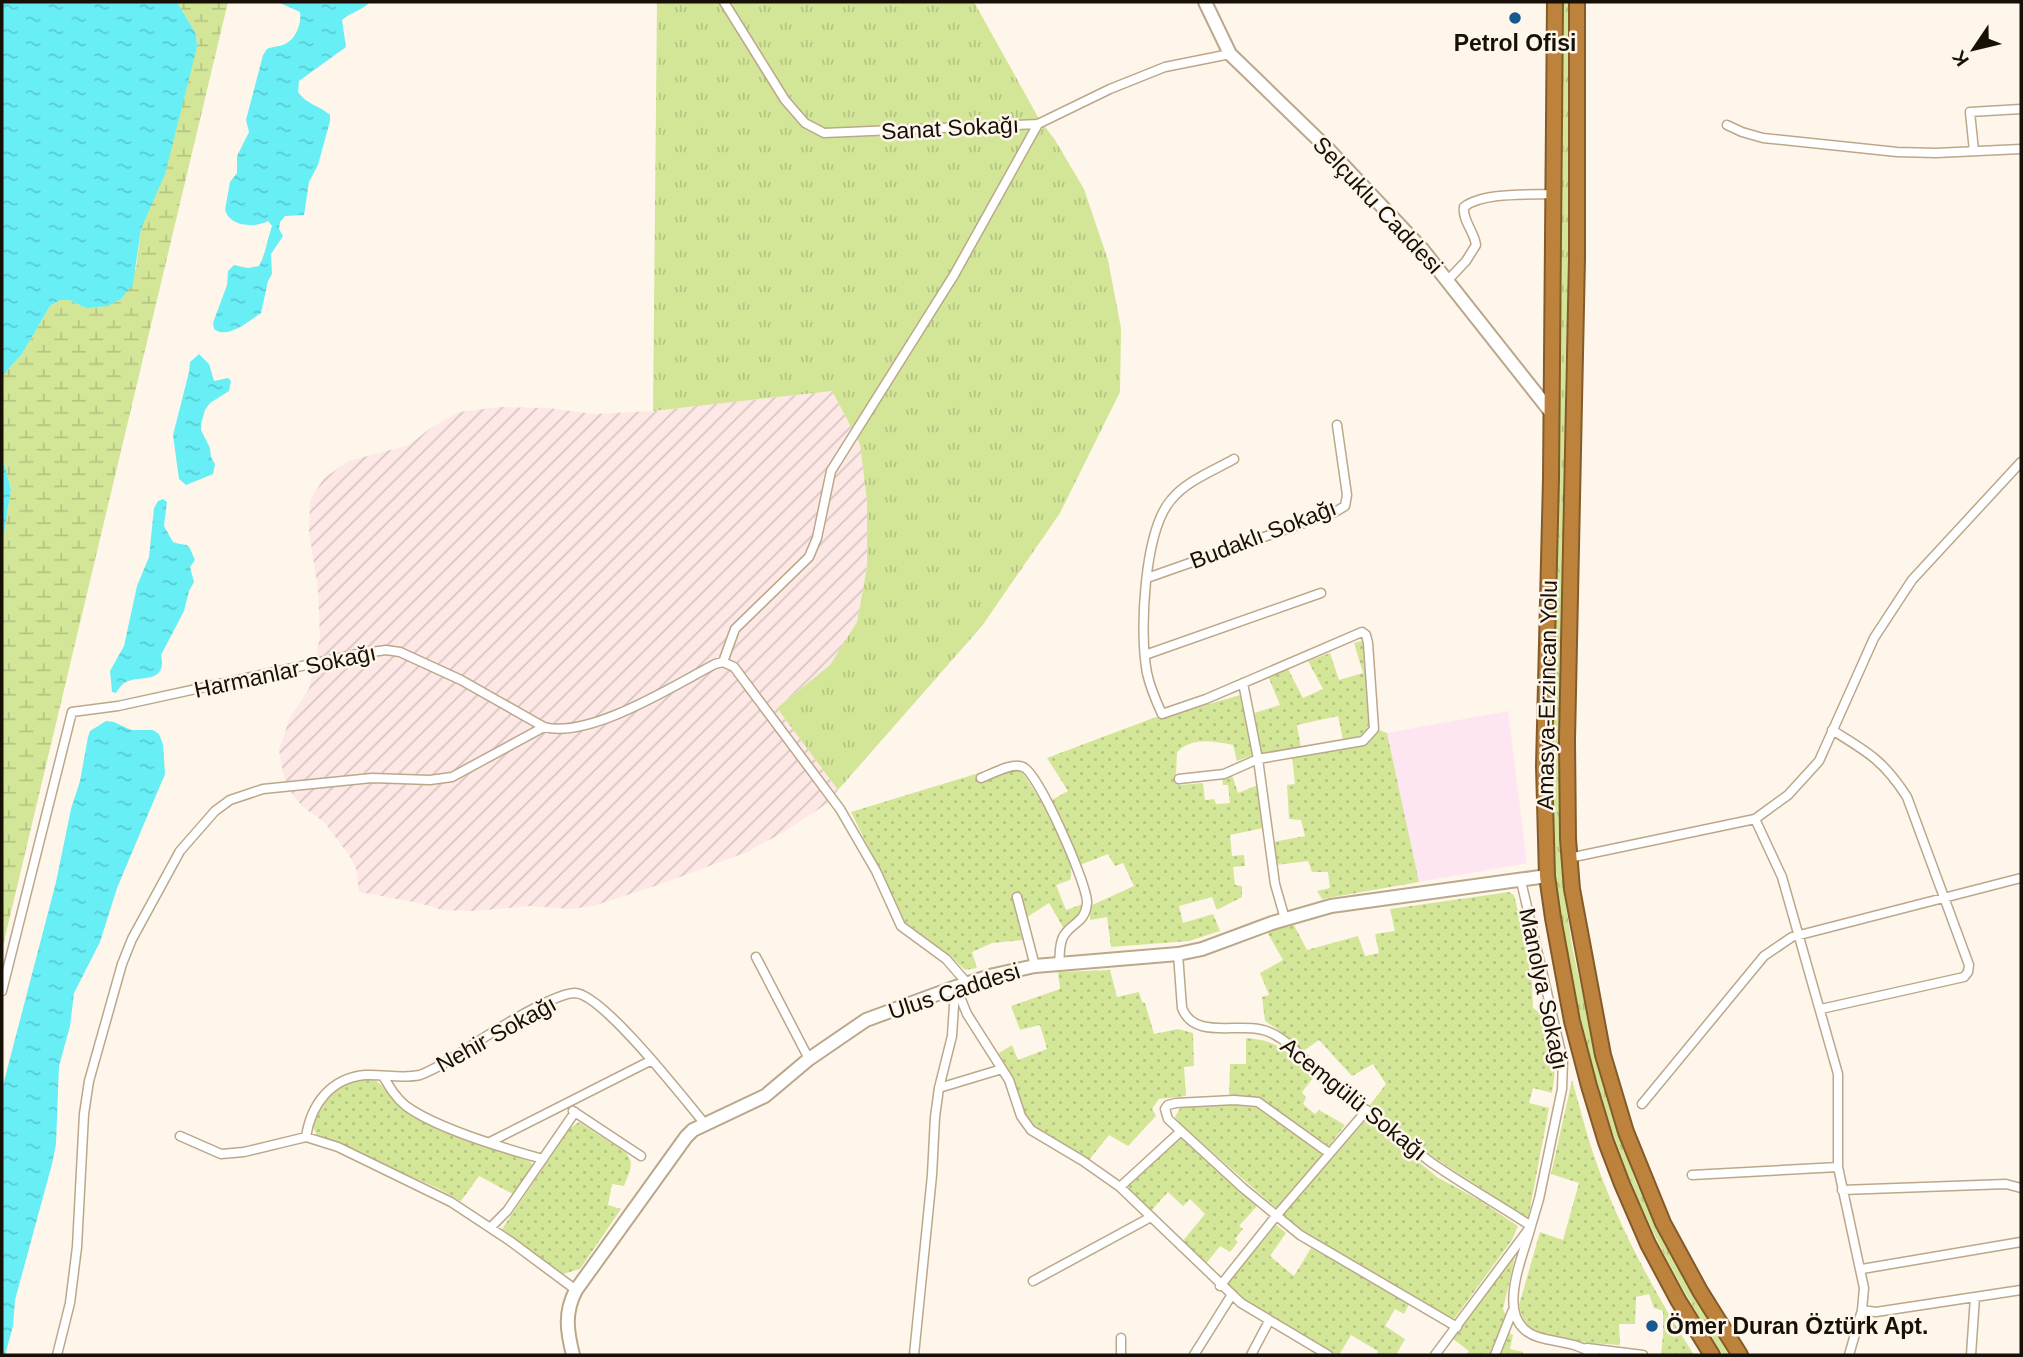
<svg xmlns="http://www.w3.org/2000/svg" width="2023" height="1357" viewBox="0 0 2023 1357" font-family="Helvetica,sans-serif">
<defs>
<pattern id="industrial-furrows" width="10" height="10" patternUnits="userSpaceOnUse" patternTransform="scale(1.75)"><rect width="10" height="10" fill="#fde8e5"/><path d="M-1 1l2-2M0 10L10 0M9 11l2-2" fill="none" stroke="#d8c6c3"/></pattern>
<pattern id="grass-tufts" width="24" height="20" patternUnits="userSpaceOnUse" patternTransform="scale(1.75)"><rect width="24" height="20" fill="#d3e698"/><path d="M3 7l-1-3M5 7V3M7 7l1-3M15 17l-1-3M17 17v-4M19 17l1-3" fill="none" stroke="#b4c482"/></pattern>
<pattern id="wetland-marsh" width="20" height="14" patternUnits="userSpaceOnUse" patternTransform="scale(1.75)"><rect width="20" height="14" fill="#d3e698"/><path d="M1 5h8M5 5V1M11 12h8M15 12V8" fill="none" stroke="#b4c482"/></pattern>
<pattern id="garden-dots" width="8" height="8" patternUnits="userSpaceOnUse" patternTransform="scale(1.75)"><rect width="8" height="8" fill="#d3e698"/><path d="M2 2h.1M6 6h.1" fill="none" stroke="#b4c482" stroke-width="1.8" stroke-linecap="round"/></pattern>
<pattern id="water-ripples" width="26" height="14" patternUnits="userSpaceOnUse" patternTransform="scale(1.75)"><rect width="26" height="14" fill="#68eef5"/><path d="M2 4q2-2 4 0t4 0M15 11q2-2 4 0t4 0" fill="none" stroke="#59cbd1"/></pattern>
</defs>
<rect width="100%" height="100%" fill="#fef6ea"/>
<path fill="url(#industrial-furrows)" d="M832,391L860,444L867,501V567L857,622L830,665L777,708L838,790L828,803L782,833L747,852L661,884L593,906L570,909L530,906L475,911L442,910L419,903L359,892L356,868L349,855L324,822L302,806L293,795L284,778L279,750L290,717L309,689L320,637L318,590L309,531L310,500L324,478L349,461L409,445L431,428L459,412L500,407L548,408L594,414L653,411Z"/>
<path fill="#fde6f1" d="M1508,711L1527,863L1419,882L1387,733Z"/>
<path fill="url(#grass-tufts)" d="M657,2H974L1038,117L1055,140L1084,189L1108,260L1121,328L1120,392L1060,513L982,626L838,790L777,708L830,665L857,622L867,567V501L860,444L832,391L653,411Z
M1563,2H1569V256L1565,382V478L1559,793L1564,894L1573,951L1597,1060L1604,1087L1635,1180L1666,1247L1729,1355H1723C1647,1239 1605,1132 1575,997C1566,954 1557,910 1555,866C1548,740 1558,615 1559,490C1559,450 1557,411 1558,371C1558,339 1562,306 1562,274C1562,183 1562,92 1563,2Z"/>
<path fill="url(#wetland-marsh)" d="M177,2H228L2,950V547L11,489L2,456V376L22,354L50,306L60,300H69L86,308L136,269L141,229L197,47L196,34Z"/>
<path fill="url(#garden-dots)" d="M1364,640L1370,730L1360,736L1343,740L1338,716L1297,725L1301,748L1262,754L1254,713L1280,705L1268,676L1288,669L1303,698L1323,689L1308,661L1330,653L1339,680L1363,673L1354,643Z
M1240,695L1253,755L1237,761L1233,745C1212,741 1193,737 1177,752L1176,775L1180,785L1203,783L1205,800L1214,799L1216,804L1230,803L1228,785H1223L1222,778L1232,775L1238,793L1258,785L1263,828L1230,835L1232,856L1244,855L1245,866L1233,867L1235,885L1242,886V897L1217,910L1212,897L1179,906L1183,923L1213,914L1220,931L1189,941L1111,947L1107,917L1090,920V906L1134,886L1123,863L1115,866L1108,854L1080,865L1050,801L1068,791L1047,758L1156,717L1161,718Z
M1379,730L1387,733L1419,882L1322,899L1317,891L1330,888L1328,872H1312L1308,861L1276,865L1273,842L1305,836L1301,820L1289,819L1287,785L1295,784L1292,756L1364,743Z
M1015,762C1030,783 1080,856 1070,880L1056,885L1066,910L1083,904C1081,916 1073,922 1064,929L1049,903L1018,923L1023,940L992,943L972,952L977,968L965,970L948,954L905,922L851,812Z
M1509,892L1514,895L1531,962L1533,1008C1559,1025 1557,1065 1552,1093L1533,1088L1529,1103L1549,1108L1528,1219L1432,1156L1370,1105L1386,1084L1373,1064L1352,1076L1319,1040L1302,1052L1277,1029L1265,1021L1262,997L1269,995L1260,973L1283,960L1267,932L1294,925L1307,950L1358,936L1365,956L1379,953L1375,934L1395,931L1390,909Z
M1110,970L1117,997L1139,992L1142,1002L1145,1003L1154,1034L1178,1029L1193,1033L1194,1066L1184,1067L1186,1096L1159,1099L1152,1109L1156,1116L1128,1146L1109,1135L1089,1160L1029,1124L1014,1081L999,1053L1012,1045L1018,1060L1047,1049L1040,1025L1020,1030L1011,1006L1060,989L1058,972Z
M1246,1038C1283,1041 1288,1054 1313,1078L1302,1092L1306,1098L1303,1104L1315,1114L1319,1110L1345,1125L1329,1146L1258,1098L1229,1096L1230,1064H1246Z
M368,1078C385,1080 390,1102 404,1110C443,1133 488,1146 531,1162L532,1166L513,1194L479,1176L461,1201L437,1188L317,1135C303,1115 332,1086 351,1081C357,1079 363,1079 368,1078Z
M1572,1080C1579,1104 1585,1129 1593,1153C1617,1224 1654,1292 1694,1355H1661L1663,1335V1311L1654,1308L1649,1294L1636,1297L1635,1324H1619L1620,1345C1596,1343 1552,1343 1532,1329C1524,1323 1521,1314 1519,1305L1540,1232L1563,1240L1579,1183L1551,1174Z
M1252,1104L1323,1155L1276,1208L1180,1124L1175,1117L1181,1107Z
M1365,1121L1377,1127L1437,1177L1479,1200L1518,1226L1512,1240L1454,1319L1308,1236L1281,1215Z
M579,1122L625,1152C636,1163 629,1172 624,1186L612,1184L608,1205L621,1209L580,1269L563,1274L502,1229L570,1128Z
M1181,1137L1257,1206L1239,1226L1243,1229L1235,1239L1238,1242L1230,1252L1220,1246L1205,1265L1182,1242L1205,1214L1190,1199L1183,1206L1168,1192L1151,1211L1126,1189Z
M1274,1223L1286,1233L1270,1256L1294,1276L1311,1248L1410,1302L1404,1314L1395,1309L1385,1326L1405,1339L1396,1355H1376L1378,1351L1351,1335L1339,1355H1336L1248,1303L1227,1284Z
M1513,1257H1515L1503,1309L1507,1318L1491,1355H1466L1469,1351L1453,1339Z
M1508,1332L1513,1335L1510,1349L1523,1352V1355H1499Z"/>
<path fill="url(#water-ripples)" d="M2,2H177L196,34L197,47L165,174L141,229L133,284L121,299L108,306L86,308L69,300H60L50,306L22,354L2,376Z
M278,2H370C361,11 351,12 342,20L346,47L299,81L298,92C307,105 319,105 330,115V121L318,165L309,182L304,215L285,216L280,222L279,229L283,236L271,254L272,274L268,281L261,313C249,321 227,340 214,329L213,323L227,285L228,271L234,265L248,268L259,266C266,253 267,240 272,226L268,221C255,228 230,227 225,210L230,182L237,173V156L249,132L246,120L263,55L267,49C273,46 279,47 285,44C296,39 302,23 300,12Z
M199,354L209,364L214,381L228,378L231,381L229,391L210,403L205,410L201,424V430L210,448L211,457L215,464L213,474L186,485L179,479L173,435L189,372L190,362Z
M2,456L11,489L2,547Z
M163,499L167,502L164,526L173,542C191,548 186,539 195,560L190,567L194,582L189,591L184,611L161,655C168,686 137,674 124,683C120,686 118,690 116,693L112,692L110,671L124,646L137,586L149,557L154,508L158,501Z
M106,721L114,722L131,730H153L159,734L163,744L165,774L117,888L100,942L74,993L70,1026L59,1066L56,1144L52,1164L15,1300L13,1326L5,1355H2V1089L56,882L71,809L80,781L88,737L90,731Z"/>
<g fill="none" stroke-linecap="round" stroke-linejoin="round">
<g stroke="#bba88b" stroke-width="11">
<path id="street" d="M724,2L785,100L805,123L824,133L1038,124L1110,89L1165,67L1230,54
M1727,125L1742,132L1763,138L1897,152L1936,153L2021,149
M1974,151L1970,112L2021,109
M1448,280L1466,261L1476,245C1474,231 1462,220 1464,207C1483,192 1529,195 1553,194
M1147,578L1335,512L1345,506L1347,495L1337,425
M1145,655L1321,593
M723,662L735,629L809,557L817,538L831,471L954,275L1038,124
M1243,683L1258,759L1275,884L1285,919
M981,778C992,774 1012,762 1023,767C1038,772 1088,885 1087,903C1085,924 1071,922 1063,937C1059,945 1060,956 1059,964
M1179,779L1224,774L1258,759L1363,741L1374,729L1368,643L1366,635L1362,632L1206,699L1162,714C1156,701 1150,687 1147,673C1139,633 1144,531 1171,500C1186,481 1213,471 1234,459
M1755,819L1782,877L1838,1074V1167L1864,1288L1862,1310L1849,1355
M1569,858L1755,819L1788,795L1819,761L1874,638L1912,580L2021,462
M1017,897L1035,966
M1178,954L1182,1008C1195,1042 1242,1020 1269,1032C1295,1043 1312,1071 1334,1088C1349,1100 1367,1109 1382,1122C1399,1135 1414,1150 1432,1163C1464,1185 1499,1205 1531,1226C1523,1258 1492,1322 1538,1337C1557,1343 1578,1342 1594,1355
M756,957L809,1059
M956,987L967,1014L1009,1080L1021,1116L1031,1130L1083,1161L1120,1187L1241,1303L1328,1355
M2,991L72,712L118,706L357,654L386,650L400,652L461,680L544,727C590,739 673,686 715,664L723,662L734,667L840,809L876,871L901,926L946,959L967,983
M1821,1009L1964,977L1968,972L1969,965L1907,797C1884,761 1868,752 1832,730
M383,1076C390,1088 396,1098 406,1106C436,1128 506,1149 543,1159
M939,1088L1002,1069
M1642,1104L1764,956L1792,937L2021,878
M573,1111L641,1156
M180,1136L221,1154L244,1152L306,1137L338,1147L451,1202L510,1241L576,1290
M306,1137C311,1104 331,1078 365,1075C384,1074 401,1079 420,1075C448,1064 472,1044 498,1029C514,1019 558,993 575,993C603,994 685,1100 705,1124
M490,1142L652,1060
M1329,1153L1258,1102L1234,1100L1176,1103L1168,1105L1165,1109L1168,1119L1243,1188L1300,1235L1457,1327
M1692,1175L1838,1167
M1120,1187L1181,1131
M1842,1190L2006,1184L2021,1188
M491,1227L507,1211L575,1112
M1862,1269L2021,1242
M1033,1281L1151,1217
M1220,1286L1276,1216L1367,1110
M1862,1310L1876,1312L2021,1290
M1587,1348L1643,1355
M57,1355L70,1303L77,1247L84,1114L89,1081L122,964L132,939L180,851L215,811L230,800L263,789L372,778L430,780L452,777L544,727
M914,1355L932,1175L935,1117L939,1088L952,1036L955,990
M1121,1355V1338
M1194,1355L1231,1296
M1251,1355L1269,1321
M1435,1355L1531,1226L1539,1199L1562,1089L1563,1061L1521,881
M1495,1355L1512,1312
M1971,1355L1975,1297"/>
</g>
<g stroke="#bba88b" stroke-width="16">
<path id="secondary" d="M1205,2L1230,54L1328,149L1422,249L1550,411
M573,1355C567,1331 564,1313 576,1290L686,1137L693,1130L765,1096L809,1059L866,1020L956,987L994,975L1035,966L1178,954L1202,949L1272,923L1331,906L1547,876"/>
</g>
<g stroke="#835b2a" stroke-width="18">
<path id="highway" d="M1555,2L1551,479L1544,766L1547,876L1553,918L1572,1021L1589,1086L1606,1142L1622,1184L1648,1244L1678,1300L1712,1355
M1577,2V258L1567,740L1568,839L1572,889L1603,1055L1626,1132L1663,1223L1700,1291L1740,1355"/>
</g>
<use href="#street" stroke="#fff" stroke-width="8"/>
<use href="#secondary" stroke="#fff" stroke-width="12"/>
<use href="#highway" stroke="#bd833d" stroke-width="14"/>
</g>
<g fill="#17598e" stroke="#fef6ea" stroke-width="2.5">
<circle cx="1515" cy="18" r="7"/>
<circle cx="1652" cy="1326" r="7"/>
</g>
<g text-anchor="middle" stroke-width="5" stroke-linejoin="round" paint-order="stroke">
<g font-size="23" font-weight="bold" fill="#171006" stroke="#fef6ea">
<text x="1515" y="51">Petrol Ofisi</text>
<text x="1666" y="1334" text-anchor="start">Ömer Duran Öztürk Apt.</text>
</g>
<g font-size="23" fill="#171006" stroke="#fef6ea">
<text transform="translate(950 128) rotate(-3)" y="8">Sanat Sokağı</text>
<text transform="translate(1378 205) rotate(47)" y="8">Selçuklu Caddesi</text>
<text transform="translate(1263 534) rotate(-21)" y="8">Budaklı Sokağı</text>
<text transform="translate(285 671) rotate(-12)" y="8">Harmanlar Sokağı</text>
<text transform="translate(1547 695) rotate(-89)" y="8">Amasya-Erzincan Yolu</text>
<text transform="translate(1544 989) rotate(78)" y="8">Manolya Sokağı</text>
<text transform="translate(954 991) rotate(-18)" y="8">Ulus Caddesi</text>
<text transform="translate(496 1034) rotate(-29)" y="8">Nehir Sokağı</text>
<text transform="translate(1354 1099) rotate(39)" y="8">Acemgülü Sokağı</text>
</g>
</g>
<rect width="2023" height="1357" fill="none" stroke="#171006" stroke-width="7"/>
<g transform="translate(1974 49) rotate(235)" stroke="#fef6ea" stroke-width="5" paint-order="stroke">
<path d="M0-5L12 26L0 18L-12 26Z" fill="#171006"/>
<text y="-10" font-size="19" font-weight="bold" text-anchor="middle" fill="#171006">K</text>
</g>
</svg>
